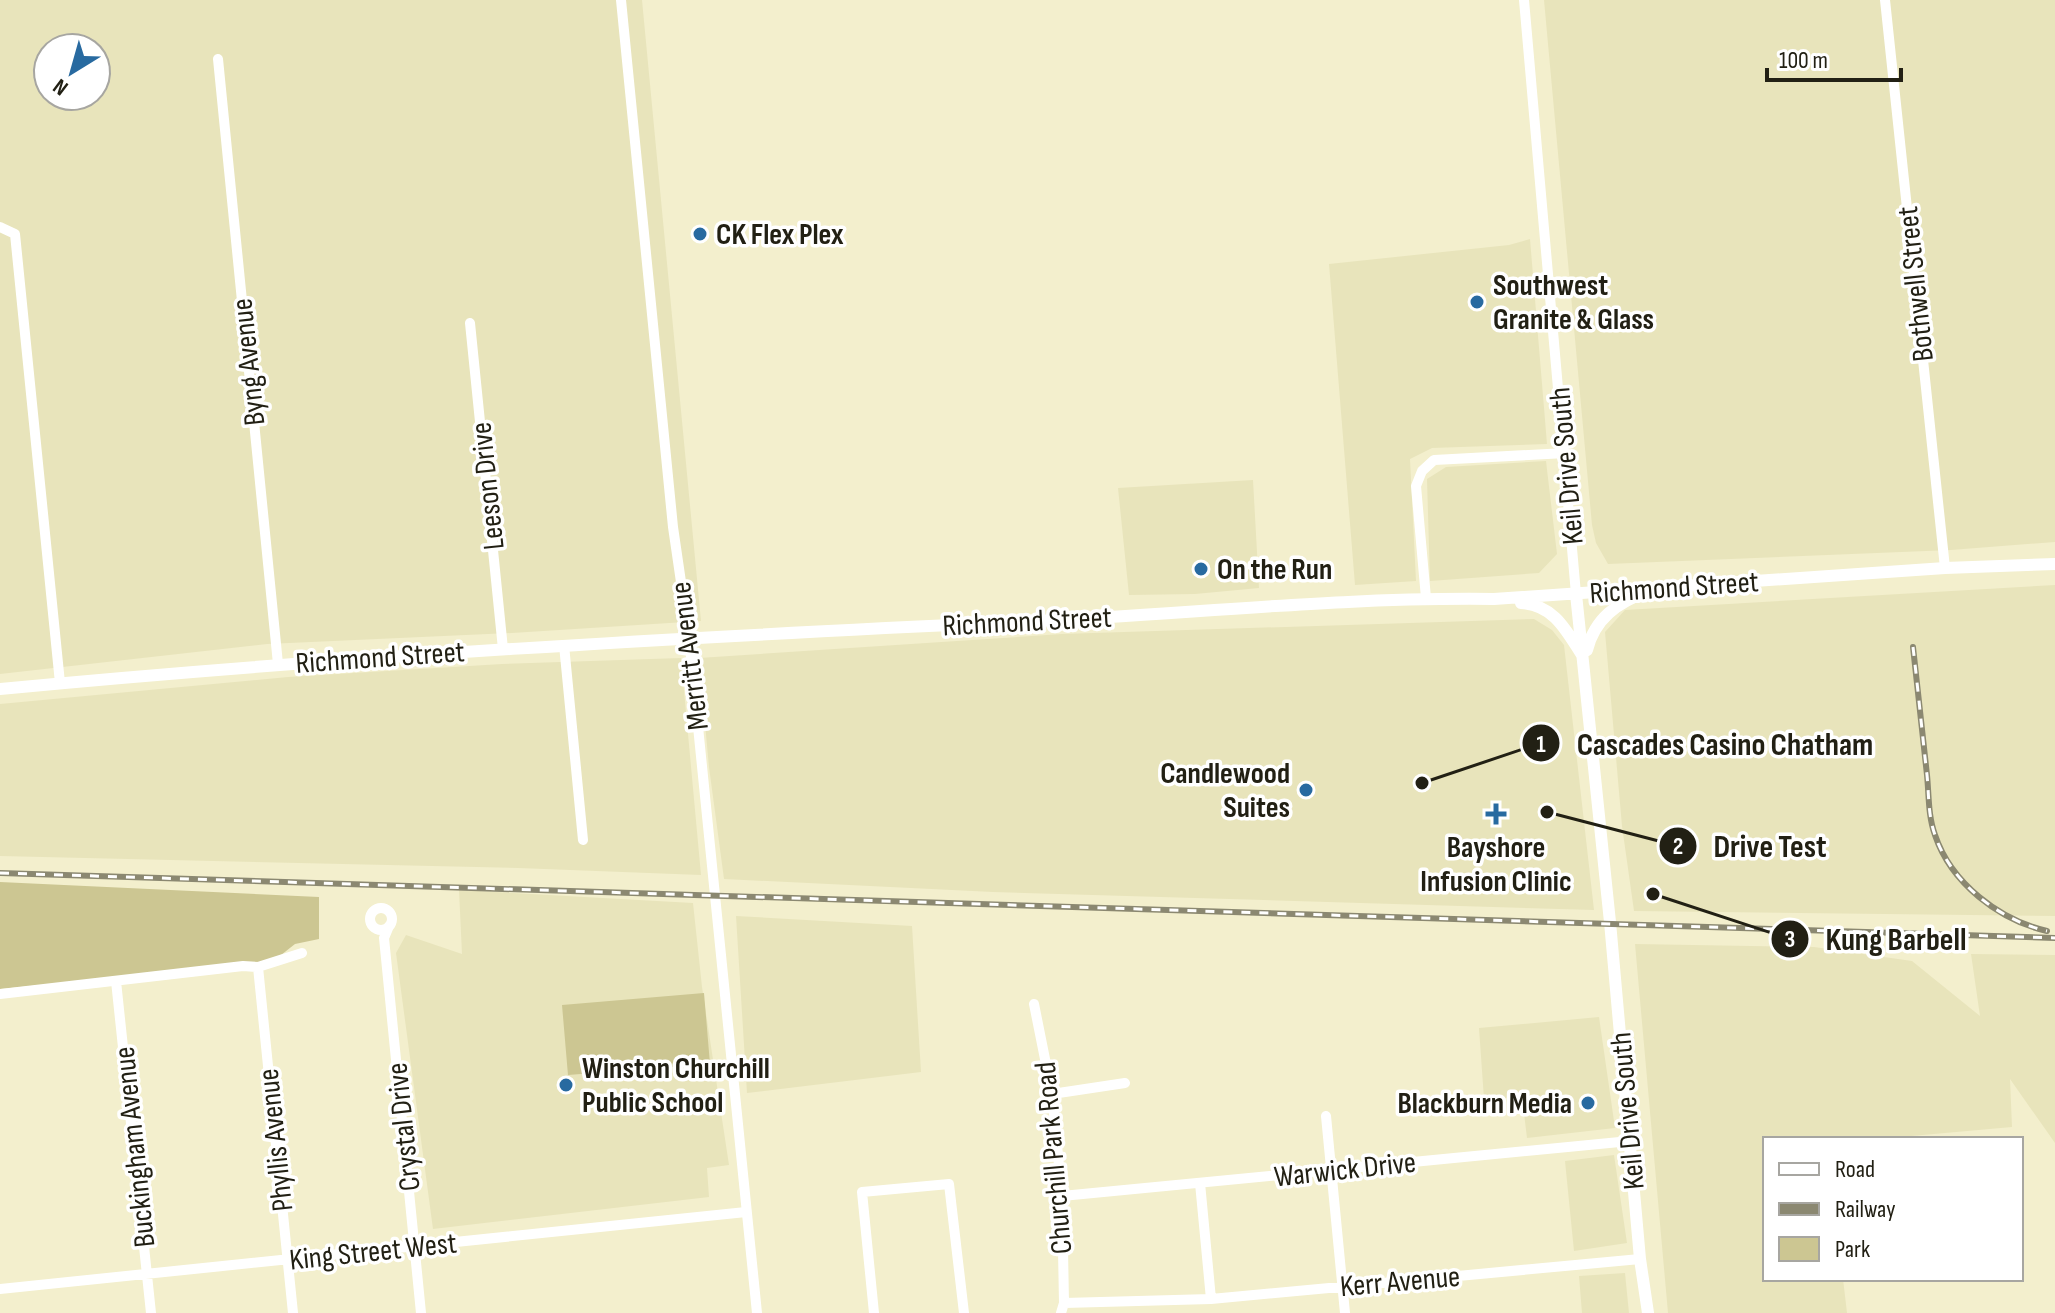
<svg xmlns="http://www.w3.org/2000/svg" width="2055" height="1313" viewBox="0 0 2055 1313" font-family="'Sofia Sans Condensed',sans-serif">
<rect width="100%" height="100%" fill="#f3efcd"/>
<path fill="#e8e4bb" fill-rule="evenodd" d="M0,0H642L701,621L512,633L267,644L0,674ZM48,48H96V96H48Z
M1544,0H2055V542L1951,550L1608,564L1596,543L1592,525Z
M1530,239L1547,444L1432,448L1410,459L1416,581L1355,585L1329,264L1509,245Z
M1546,461L1557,554L1539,573L1430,581L1427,479L1446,467Z
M1253,480L1259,588L1195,594L1129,595L1118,488Z
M2055,585V916L1634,911L1622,826L1605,632L1625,610Z
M1534,619L1552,630L1564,645L1594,910L993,892L724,879L709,767L699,658L1062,634Z
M681,658L701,875L518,868L0,856V704L288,677L502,664Z
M459,890L693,903L702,987L729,1165L707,1168L709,1197L433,1229L396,953L406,935L462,954Z
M736,916L912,926L921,1072L747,1093Z
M1635,944L1814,947L1912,961L1980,1016L1971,954L2055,955V1143L2010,1079L2012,1127L1878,1139H1765V1279H1843L1847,1313H1668Z
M1599,1017L1615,1128L1527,1138L1522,1097L1484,1099L1479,1028Z
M1614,1155L1627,1243L1574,1251L1565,1161Z
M1625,1273L1629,1313H1582L1579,1276Z"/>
<path fill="#ccc692" d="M0,882L319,897V939L295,944L276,959L262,964L0,989Z
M704,993L710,1064L568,1075L562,1005Z"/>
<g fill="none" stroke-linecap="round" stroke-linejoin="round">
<path stroke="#fff" stroke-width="10" d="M621,0L673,527L689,637L757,1313
M1524,0L1576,594
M1885,0L1945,568
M218,59L278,664
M0,227L15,234L60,683
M470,323L503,649
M1426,598L1416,486L1422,471L1434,460L1566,453
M564,645L583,840
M370 919a11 11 0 1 1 22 0a11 11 0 1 1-22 0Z
M389,926L384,938L421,1313
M258,967L293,1313
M116,981L151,1313
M0,994L243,966L258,967L302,953
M1034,1004L1052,1094L1062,1196L1064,1303L1061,1313
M1052,1094L1125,1083
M1326,1116L1345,1313
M1200,1183L1211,1299
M1062,1196L1630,1141
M0,1289L746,1212
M1064,1303L1211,1299L1640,1259
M874,1313L862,1192L949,1184L964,1313"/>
<path stroke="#fff" stroke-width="12" d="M1576,594L1610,922L1640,1259L1648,1313
M1521,603C1554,605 1566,630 1582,655
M1587,650C1595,618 1617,603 1648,591
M0,689C345,656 690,637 1036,621C1188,614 1341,597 1494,599L1945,568L2055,564"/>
<g stroke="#8b8871" stroke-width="6">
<path id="rail" d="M1913,647C1918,689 1922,732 1927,775C1929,795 1928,816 1935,835C1951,883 1999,920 2047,931
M0,873L2055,938"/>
</g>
<use href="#rail" stroke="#fff" stroke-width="3" stroke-dasharray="9" stroke-linecap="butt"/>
</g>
<g fill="#286aa0" stroke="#fff" stroke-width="3">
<circle cx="700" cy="234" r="8"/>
<circle cx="1477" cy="302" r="8"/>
<circle cx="1201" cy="569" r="8"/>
<circle cx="1306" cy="790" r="8"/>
<path d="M1492 802h8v8h8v8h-8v8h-8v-8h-8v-8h8z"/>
<circle cx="566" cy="1085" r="8"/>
<circle cx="1588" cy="1103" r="8"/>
</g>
<g text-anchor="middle" stroke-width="7" stroke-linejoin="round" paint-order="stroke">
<g font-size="30" font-weight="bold" fill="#222014" stroke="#fff" text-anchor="start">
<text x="716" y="244">CK Flex Plex</text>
<text x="1493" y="295">Southwest<tspan x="1493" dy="34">Granite &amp; Glass</tspan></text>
<text x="1217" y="579">On the Run</text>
<text x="1290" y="783" text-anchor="end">Candlewood<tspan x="1290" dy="34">Suites</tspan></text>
<text x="1496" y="857" text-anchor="middle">Bayshore<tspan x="1496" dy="34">Infusion Clinic</tspan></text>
<text x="582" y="1078">Winston Churchill<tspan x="582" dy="34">Public School</tspan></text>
<text x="1572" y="1113" text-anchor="end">Blackburn Media</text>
</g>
<g font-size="30" fill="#222014" stroke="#fff">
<text transform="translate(1915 284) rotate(-96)" y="10">Bothwell Street</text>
<text transform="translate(248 362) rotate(-96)" y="10">Byng Avenue</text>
<text transform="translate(1566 466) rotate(-95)" y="10">Keil Drive South</text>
<text transform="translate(487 486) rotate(-96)" y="10">Leeson Drive</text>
<text transform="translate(1674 587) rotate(-4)" y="10">Richmond Street</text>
<text transform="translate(1027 621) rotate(-3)" y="10">Richmond Street</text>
<text transform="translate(689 656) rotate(-97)" y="10">Merritt Avenue</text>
<text transform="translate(380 657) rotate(-4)" y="10">Richmond Street</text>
<text transform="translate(1627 1111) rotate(-95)" y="10">Keil Drive South</text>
<text transform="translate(403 1127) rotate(-96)" y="10">Crystal Drive</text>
<text transform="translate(275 1140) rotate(-96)" y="10">Phyllis Avenue</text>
<text transform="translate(134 1147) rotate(-96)" y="10">Buckingham Avenue</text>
<text transform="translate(1053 1158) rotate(-95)" y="10">Churchill Park Road</text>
<text transform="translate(1345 1169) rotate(-6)" y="10">Warwick Drive</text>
<text transform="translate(373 1251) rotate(-6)" y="10">King Street West</text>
<text transform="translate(1400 1281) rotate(-5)" y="10">Kerr Avenue</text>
</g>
</g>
<path fill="none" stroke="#222014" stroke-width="3" d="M1422 783L1541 743M1547 812L1678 846M1653 894L1790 939"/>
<g fill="#222014" stroke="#fff" stroke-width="3">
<circle cx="1422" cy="783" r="8"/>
<circle cx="1547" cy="812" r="8"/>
<circle cx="1653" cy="894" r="8"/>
<circle cx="1541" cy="743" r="20"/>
<circle cx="1678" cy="846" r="20"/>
<circle cx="1790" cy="939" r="20"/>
</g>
<g font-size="24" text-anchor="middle" font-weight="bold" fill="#fff">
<text x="1541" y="752">1</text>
<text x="1678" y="854">2</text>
<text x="1790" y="947">3</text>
</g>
<g font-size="32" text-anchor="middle" font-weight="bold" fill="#222014" stroke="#fff" stroke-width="7" stroke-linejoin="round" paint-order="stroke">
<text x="1725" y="755">Cascades Casino Chatham</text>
<text x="1770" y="857">Drive Test</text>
<text x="1896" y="950">Kung Barbell</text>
</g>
<rect x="1763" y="1137" width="260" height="144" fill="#ffffff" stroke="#a7a6a1" stroke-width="2"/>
<rect x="1779" y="1163" width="40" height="12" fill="#ffffff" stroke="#a7a6a1" stroke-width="2"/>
<text x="1835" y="1177" font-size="24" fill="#222014">Road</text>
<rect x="1779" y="1203" width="40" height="12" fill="#8b8871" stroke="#a7a6a1" stroke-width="2"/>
<text x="1835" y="1217" font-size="24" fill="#222014">Railway</text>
<rect x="1779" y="1237" width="40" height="24" fill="#ccc692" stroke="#a7a6a1" stroke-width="2"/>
<text x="1835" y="1257" font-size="24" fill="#222014">Park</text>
<g transform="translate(72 72) rotate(217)"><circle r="38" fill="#ffffff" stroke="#a7a6a1" stroke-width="2"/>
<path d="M0-6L14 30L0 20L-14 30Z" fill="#286aa0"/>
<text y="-12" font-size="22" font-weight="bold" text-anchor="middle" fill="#222014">N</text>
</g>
<path d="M1767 68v12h134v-12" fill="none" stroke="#222014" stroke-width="4"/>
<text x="1779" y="68" font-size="24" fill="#222014" stroke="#ffffff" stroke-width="6" paint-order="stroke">100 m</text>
</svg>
